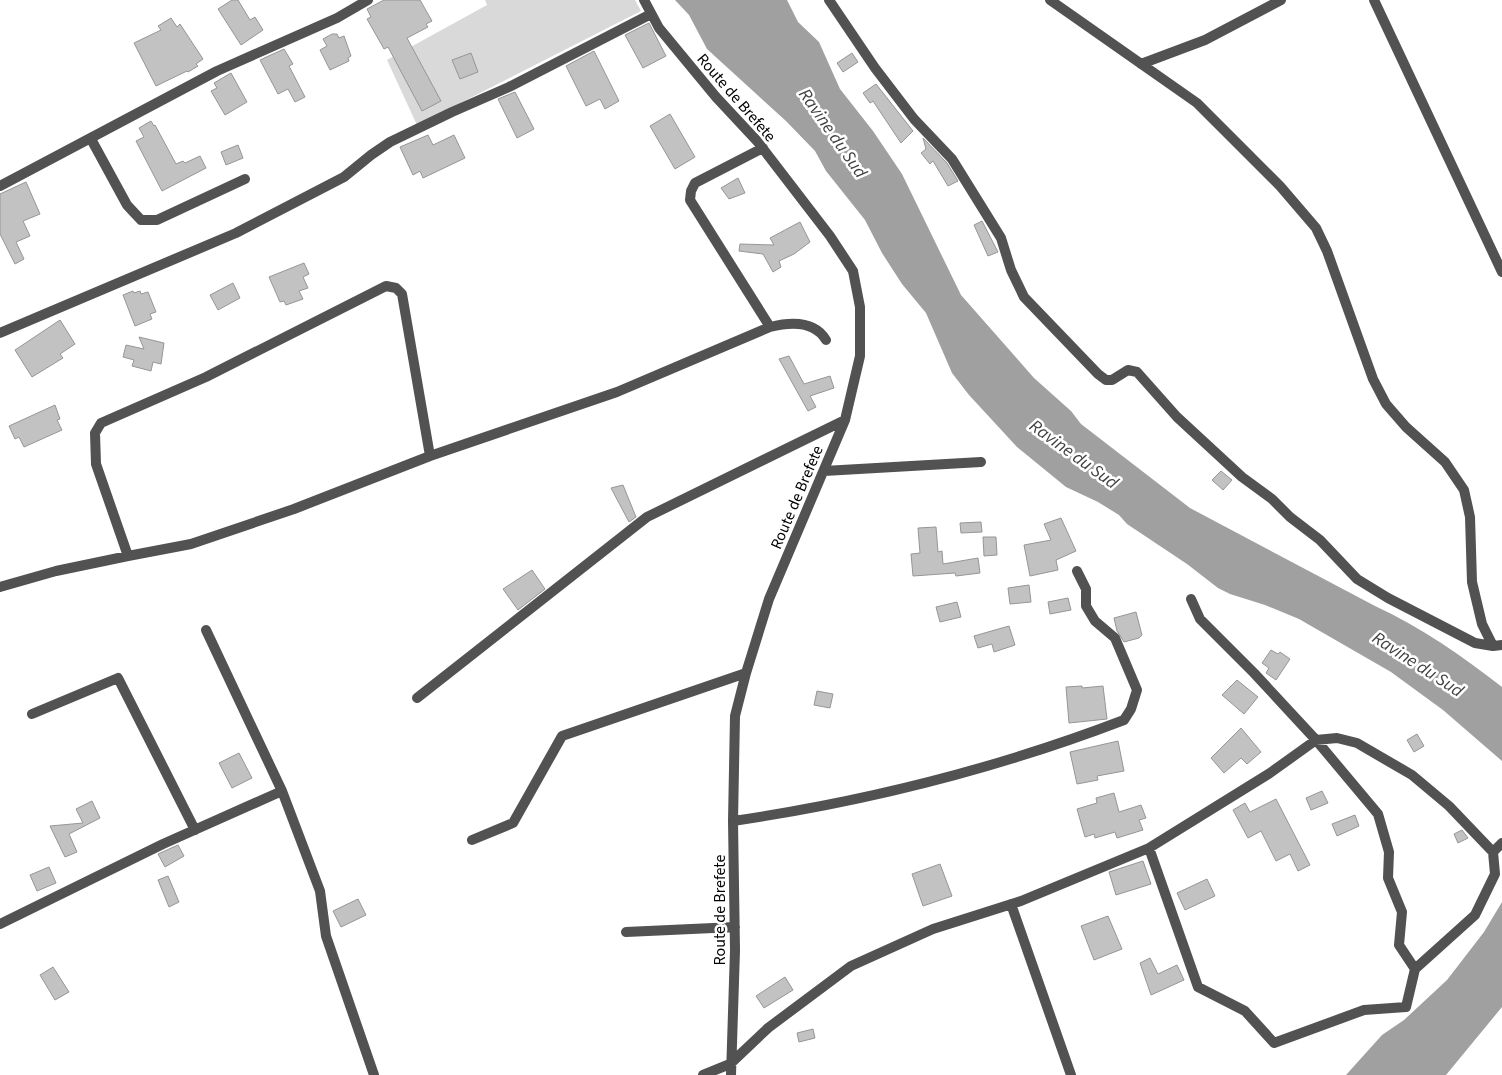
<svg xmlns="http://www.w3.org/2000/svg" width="1502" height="1075" viewBox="0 0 1502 1075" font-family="'Source Sans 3',sans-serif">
<rect width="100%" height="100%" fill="#fff"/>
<path fill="#d9d9d9" d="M485,0H635L641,11L417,125L387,60L487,5Z"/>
<path fill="#a0a0a0" d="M675,0H787L798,22L819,42L840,89L873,131L902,174L961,295L1034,378L1071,411L1081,424L1190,508L1375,606C1421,627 1462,656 1502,687V761L1443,710L1391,672L1299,619L1265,605L1230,594L1218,588L1187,564L1127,524L1119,515L1098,502L1066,487L1017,447L969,395L952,373L926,313L902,284L882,253L865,220L826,171L815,151L786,121L707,49L689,15Z
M1502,902V1007L1446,1075H1346L1382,1035L1404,1020L1447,980L1484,932Z"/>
<path fill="#c2c2c2" stroke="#969696" d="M232,0H238L250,20L255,17L263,30L241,45L218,9Z
M384,0H420L432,21L426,24L428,27L407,38L441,101L422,111L388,47L384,49L367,19L371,17L367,9Z
M171,18L177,27L180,24L203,59L196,64L198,66L188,72L187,71L156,86L134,43L161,30L158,26Z
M649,23L666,56L643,68L625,35Z
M332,34H337L339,38L344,36L351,56L348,58L349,61L330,70L320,50L327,46L323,39Z
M284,49L293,64L289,66L305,97L295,102L288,89L278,94L260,60Z
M594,51L619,101L605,109L600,99L586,106L566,66Z
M471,53L478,72L460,79L452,60Z
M852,53L858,62L843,72L837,63Z
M231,73L247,102L225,115L211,91L217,88L214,83Z
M876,84L913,131L901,143L873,101L870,103L863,93Z
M515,92L534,129L517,138L498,99Z
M670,114L695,157L675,169L650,126Z
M151,121L154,126L155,125L176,164L183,161L185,163L200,156L206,168L162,191L136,141L144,137L139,128Z
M428,135L433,145L454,135L465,158L423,178L420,171L413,175L400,147Z
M923,138L947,163L958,181L948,186L933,161L930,164L921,153L926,149Z
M238,145L243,158L226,165L221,152Z
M738,178L745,193L729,199L721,188Z
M26,182L40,214L23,221L30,236L16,242L24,259L15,264L0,234V194Z
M982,221L998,252L988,256L974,225Z
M800,222L810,242L794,254L779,261L781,267L773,272L763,254L739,251L740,244L774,245L770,238Z
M304,263L309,274L303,277L308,288L299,291L303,299L286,305L284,301L280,302L269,277Z
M233,283L240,298L218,310L210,295Z
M133,291L134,293L140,291L141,294L148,292L156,312L150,314L152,319L135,326L123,295Z
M60,320L75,344L60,354L63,358L32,377L15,350Z
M139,337L164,343L161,364L153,362L151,371L132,366L134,360L123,357L126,345L144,349Z
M789,356L804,384L830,376L834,388L810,396L816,407L808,411L779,359Z
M55,405L60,419L57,420L62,430L24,447L19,437L15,439L9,426Z
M1221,471L1232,480L1223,490L1212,480Z
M623,485L636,517L629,522L611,488Z
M1061,518L1076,551L1056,560L1058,570L1030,576L1024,545L1051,540L1044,524Z
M981,522L982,532L961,533L960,523Z
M936,527L938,552L942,551L943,564L978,558L980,573L956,576L955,573L913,576L911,554L920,553L918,528Z
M983,537H996L997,555L984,556Z
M532,570L545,589L518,610L503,589Z
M1029,585L1031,602L1010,604L1008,588Z
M1068,598L1071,610L1050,614L1048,602Z
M957,602L961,617L940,622L936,607Z
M1136,612L1142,635L1139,638L1124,642L1117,631L1114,618Z
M1009,626L1015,645L994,652L992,644L978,648L974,636Z
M1271,650L1278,654L1280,652L1290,659L1276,680L1266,673L1269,668L1262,663Z
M1237,680L1258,697L1244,714L1222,695Z
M1082,686V688L1103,686L1107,719L1069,723L1066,687Z
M817,691L833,694L830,708L814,705Z
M1241,728L1261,752L1247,764L1241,758L1224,773L1211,758Z
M1417,734L1424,746L1414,752L1407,740Z
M1118,741L1124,771L1097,776L1098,780L1077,784L1070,752Z
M239,753L252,778L232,788L219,763Z
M1322,791L1328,803L1311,810L1306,798Z
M1114,793L1119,812L1141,805L1146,818L1139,820L1143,830L1117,838L1115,832L1095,838L1094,834L1085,837L1077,809L1097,803L1096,798Z
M1276,799L1310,865L1298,871L1290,854L1276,861L1261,831L1248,838L1233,810L1245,803L1250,812Z
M92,801L100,818L69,834L77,852L65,857L50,826L83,823L76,809Z
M1355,815L1359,826L1337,836L1332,824Z
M1462,830L1468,838L1458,843L1454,834Z
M178,845L184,856L165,867L158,854Z
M1143,861L1151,884L1116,895L1109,872Z
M940,864L952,896L923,906L912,874Z
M49,867L56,883L37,891L30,875Z
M168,876L179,902L169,907L158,880Z
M1207,879L1215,896L1185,910L1177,893Z
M358,899L366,915L341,927L333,911Z
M1108,916L1122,949L1094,960L1081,926Z
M1150,958L1158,974L1177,965L1184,980L1151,995L1140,963Z
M53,967L69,992L55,1000L40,975Z
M785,977L793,990L764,1008L756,996Z
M813,1029L815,1038L799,1042L797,1033Z"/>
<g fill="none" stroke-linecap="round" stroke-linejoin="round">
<path stroke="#525252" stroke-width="10" d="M644,0L659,28L716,97L757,141L830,236L853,271L860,307V356L845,420L769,599L746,673L735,716L733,821L735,950L731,1075
M829,0L875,68L914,119L952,159L1001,238L1011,270L1024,297L1098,374L1106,380H1112L1128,370L1137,372L1177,417L1242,477L1272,499L1290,517L1320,540L1357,579L1388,598L1475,643L1493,646
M1050,0L1197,103L1280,186L1316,228L1327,251L1373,379L1386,404L1406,427L1445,462L1464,490L1470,517L1472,582L1482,624L1493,646L1502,645
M1374,0L1502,272
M1141,64L1205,40L1281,0
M91,139L127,205L141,220H157L245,179
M0,186L217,71L337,18L368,0
M770,327C790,322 814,320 826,340
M0,333L236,233L344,177L371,155L390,142L452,112L509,87L651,14
M824,471L981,462
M128,556L191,544L294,509L430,456L617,392L770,327L690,200L691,191L695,183L763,148
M0,587L56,571L128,556L96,464L95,433L101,423L206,377L386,286L396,288L402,294L430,456
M1191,599L1200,619L1254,673L1316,740L1378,814L1389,852L1388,878L1402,912L1399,945L1415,969
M206,630L282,791L320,891L326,936L374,1075
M417,698L647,517L845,420
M32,714L118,678L195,830
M733,821C869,801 996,769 1124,720L1131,709L1137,690L1115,638L1095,621L1086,606V589L1077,571
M472,840L513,823L562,736L746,673
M1149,848L1198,987L1245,1011L1274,1043L1364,1010L1406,1007L1415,969L1475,915L1495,874L1493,852L1502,843
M1011,904L1071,1075
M0,924L163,844L282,791
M626,932L735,927
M703,1075L730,1064L768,1028L851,966L933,929L1021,901L1149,848L1270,773L1316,740L1337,738L1357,743L1412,775L1449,806L1493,852"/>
</g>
<g text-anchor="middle" stroke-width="5" stroke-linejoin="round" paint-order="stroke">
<g font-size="16" fill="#000" stroke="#fff">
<text transform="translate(737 97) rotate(49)" y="6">Route de Brefete</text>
<text transform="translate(796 497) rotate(-67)" y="6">Route de Brefete</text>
<text transform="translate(719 910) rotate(-90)" y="6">Route de Brefete</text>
</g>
<g font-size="18" font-style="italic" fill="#414141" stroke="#fff">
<text transform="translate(833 133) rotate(55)" y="6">Ravine du Sud</text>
<text transform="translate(1074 454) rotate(36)" y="6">Ravine du Sud</text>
<text transform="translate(1418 664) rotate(33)" y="6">Ravine du Sud</text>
</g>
</g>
</svg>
